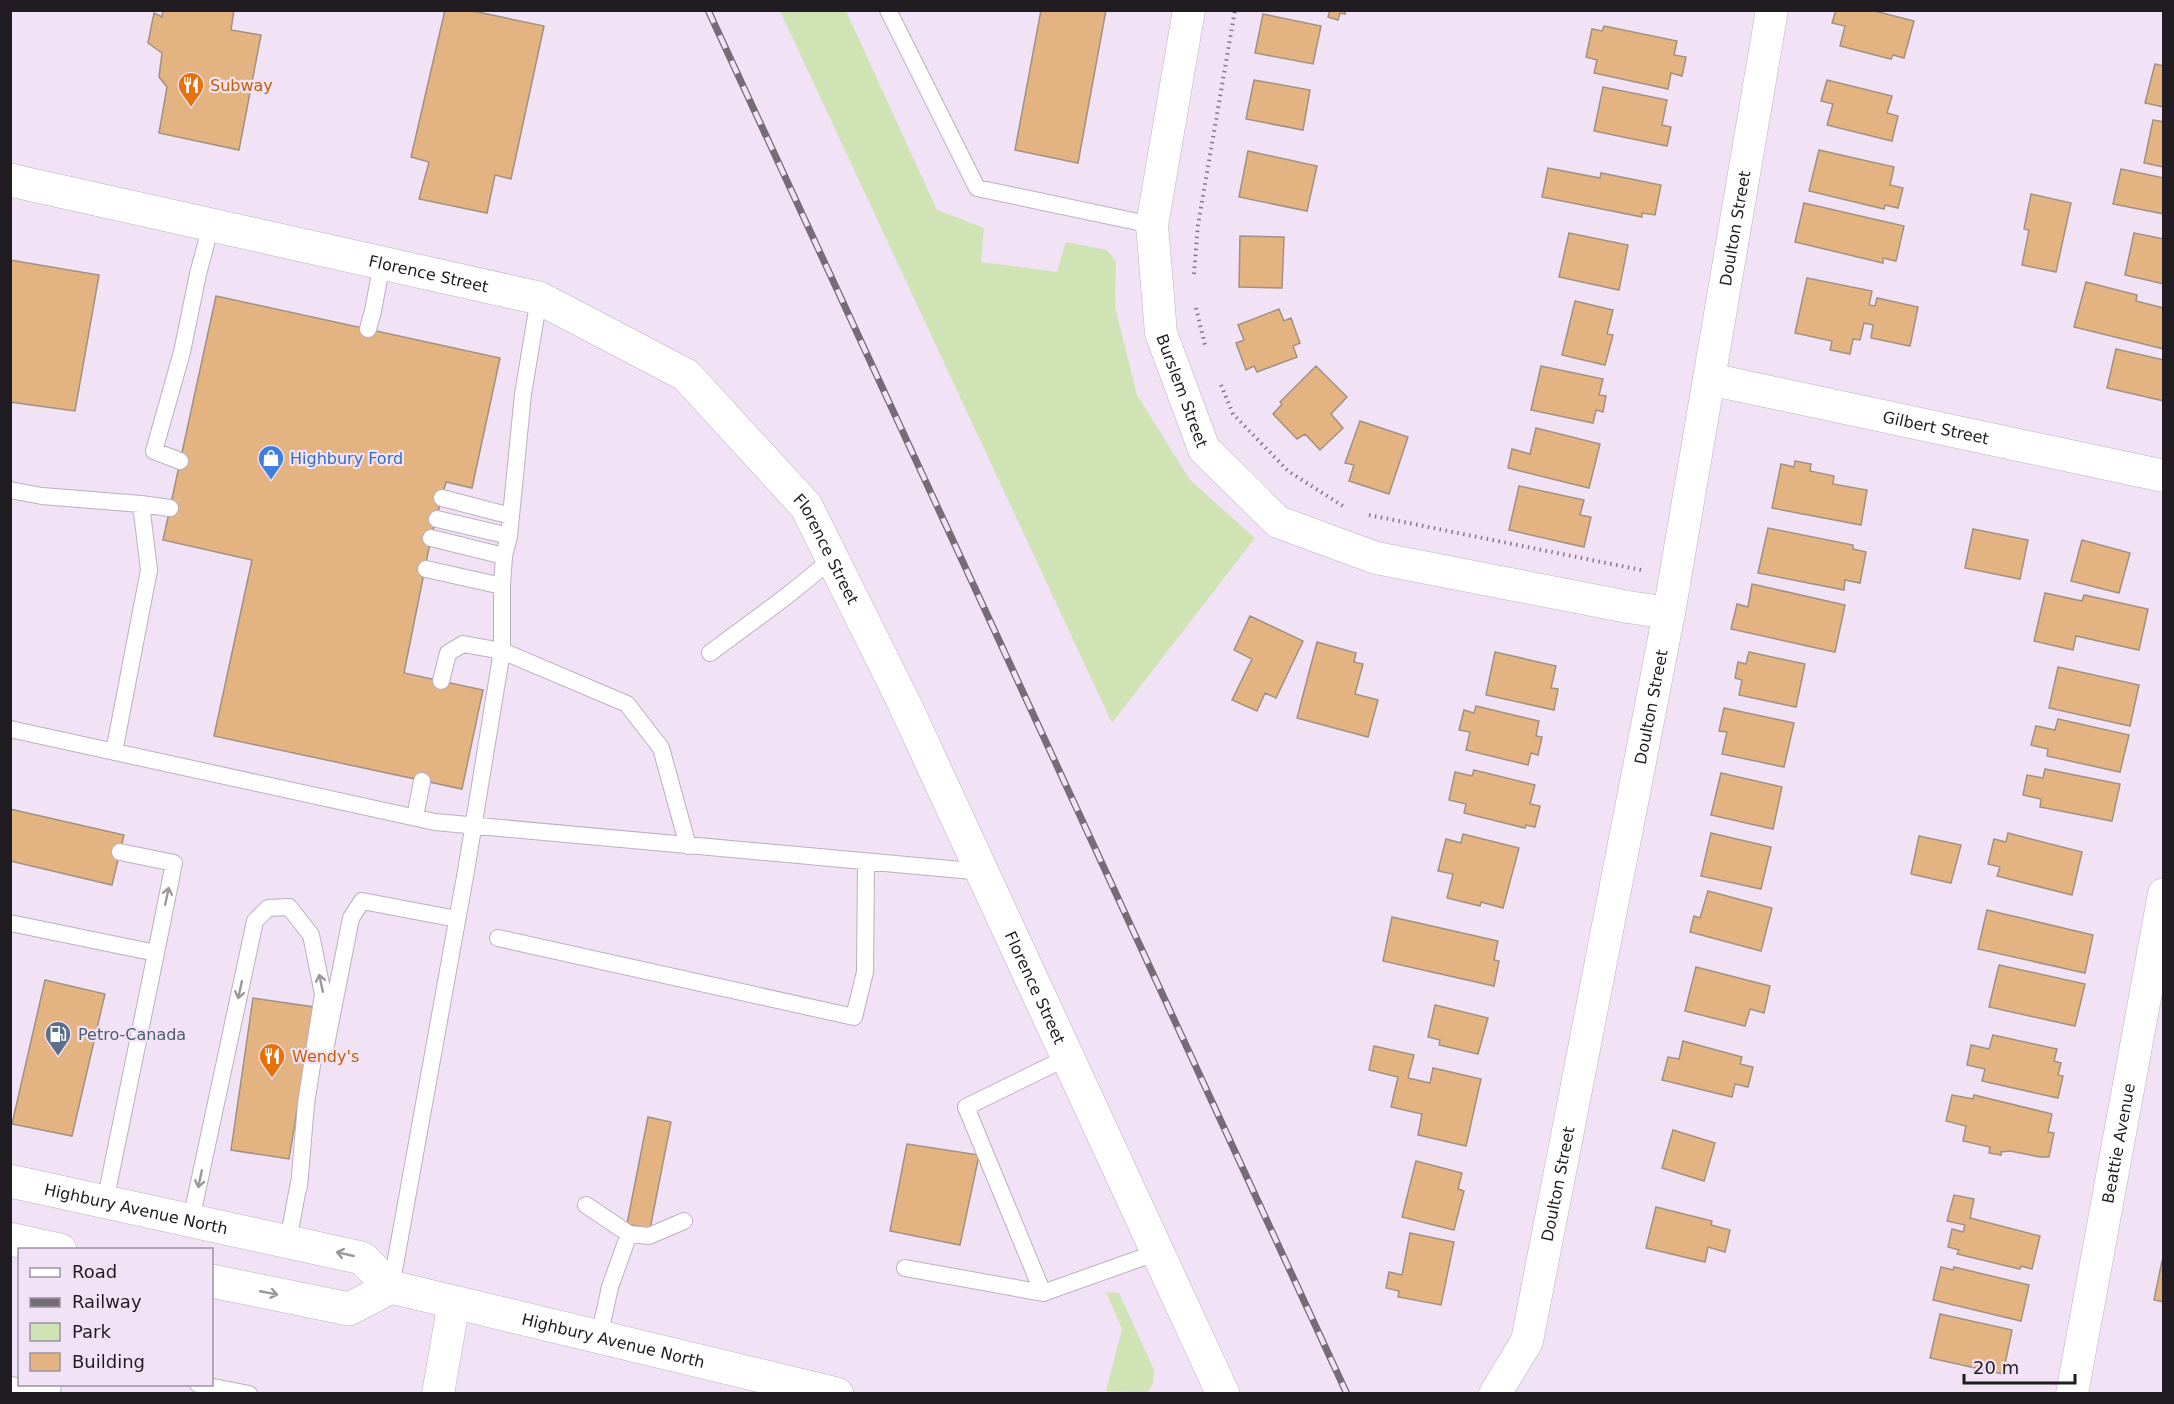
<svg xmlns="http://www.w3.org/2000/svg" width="2174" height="1404" viewBox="0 0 2174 1404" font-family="'DejaVu Sans',sans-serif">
<rect width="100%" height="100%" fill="#f1e2f5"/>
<path fill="#d0e3b5" d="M780,11H846L937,210L984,228L981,262L1057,272L1066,242L1107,250L1116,262L1115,307L1137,395L1190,480L1255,538L1112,723Z
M1106,1292L1119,1293L1154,1370L1153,1384L1147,1393L1106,1391L1122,1329Z"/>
<path fill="#e3b382" stroke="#a19181" stroke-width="1.5" d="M163,10H234L231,30L261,35L239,150L159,133L167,87L159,77L162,53L148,43L154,13L162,17Z
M445,10H468L544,26L511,179L495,175L487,213L419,199L429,162L411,157Z
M1041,10H1106L1078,163L1015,150Z
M1330,10H1346L1345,14L1340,13L1338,20L1328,17Z
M1836,10H1871L1914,21L1904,58L1893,55L1891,59L1840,46L1845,26L1832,23Z
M1263,14L1321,26L1313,64L1255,53Z
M1604,26L1677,41L1674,55L1686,57L1682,76L1671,73L1668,89L1594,73L1597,60L1586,57L1592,29L1602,31Z
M2155,64L2164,66V107L2145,103Z
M1254,80L1310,90L1303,130L1246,119Z
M1827,80L1892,96L1887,113L1898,116L1892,141L1827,125L1833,104L1821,101Z
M1603,87L1667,100L1662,125L1671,127L1667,146L1594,131Z
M2153,120L2164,122V167L2144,163Z
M1819,150L1894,167L1890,185L1903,188L1898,208L1885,205L1884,209L1809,191Z
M1248,151L1317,166L1307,211L1239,197Z
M1548,168L1600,178L1601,173L1661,185L1655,215L1642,213V217L1542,197Z
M2121,169L2164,178V214L2113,204Z
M2031,194L2071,203L2056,272L2022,265L2029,230L2024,229Z
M1804,203L1904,226L1896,261L1883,258V263L1795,242Z
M1569,233L1628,245L1619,290L1559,277Z
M2134,233L2164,239V284L2125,275Z
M1240,236L1284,237L1282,288L1239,287Z
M10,260L99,275L75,411L10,402Z
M1807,278L1872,291L1869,305L1875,306L1877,298L1918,307L1910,346L1871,338L1873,325L1864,323L1860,340L1853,339L1850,354L1830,350L1832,341L1795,333Z
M2086,282L2137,295L2136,301L2164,308V349L2074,327Z
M216,296L500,358L472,488L446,482L431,538L404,673L483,690L462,789L214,736L252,560L163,540Z
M1575,301L1613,310L1607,334L1613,335L1605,365L1562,355Z
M1279,309L1284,321L1291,318L1300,343L1293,346L1297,357L1257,372L1254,366L1246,370L1236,343L1244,340L1238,325Z
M2116,349L2164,360V401L2107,388Z
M1316,366L1347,397L1331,414L1343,428L1320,450L1305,434L1297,439L1273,414L1282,404L1280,402Z
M1541,366L1603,379L1599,395L1606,396L1603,412L1596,410L1593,423L1531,410Z
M1360,421L1408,437L1389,494L1349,481L1354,465L1345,463Z
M1536,428L1600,444L1589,488L1508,468L1512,449L1530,454Z
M1795,461L1811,464L1810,471L1834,476L1833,484L1867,490L1861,525L1772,508L1781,464L1794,467Z
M1519,486L1584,500L1580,515L1591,517L1584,547L1509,530Z
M1768,528L1853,545V549L1866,552L1860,583L1845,580L1844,590L1758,573Z
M1973,529L2028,540L2020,579L1965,568Z
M2082,540L2130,553L2119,593L2071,581Z
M1752,584L1845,605L1835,652L1731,629L1737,604L1748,607Z
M2045,593L2082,601L2084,595L2148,609L2139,650L2076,636L2073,650L2034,641Z
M1250,616L1303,641L1276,698L1265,693L1257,711L1232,700L1252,659L1234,650Z
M1317,642L1356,653L1354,662L1363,664L1355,694L1378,700L1368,737L1297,718Z
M1495,652L1556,666L1551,688L1558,689L1554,710L1486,695Z
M1749,652L1805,664L1796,707L1739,695L1742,680L1735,678L1738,662L1746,664Z
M2058,667L2139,685L2130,726L2049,708Z
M1476,706L1539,721L1536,736L1542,737L1538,755L1531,753L1528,765L1466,750L1470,732L1459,730L1464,710L1474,713Z
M1724,708L1794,723L1784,767L1722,754L1727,732L1719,731Z
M2058,719L2129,735L2120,772L2047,756L2048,749L2031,745L2036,726L2055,730Z
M2045,769L2120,784L2112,821L2040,807L2041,799L2023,795L2027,775L2043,778Z
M1474,770L1535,785L1530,804L1540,806L1535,827L1526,825L1525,828L1464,813L1466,804L1449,800L1455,772L1472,776Z
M1721,773L1782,787L1773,829L1711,815Z
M10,809L124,835L112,885L10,861Z
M1711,833L1771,847L1761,889L1701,876Z
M2008,833L2082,852L2072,895L1997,876L2000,867L1988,864L1994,839L2006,842Z
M1463,834L1519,848L1503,908L1481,902L1480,906L1447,898L1453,874L1438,871L1446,839L1461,843Z
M1919,836L1961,845L1951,883L1911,874Z
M1708,891L1772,908L1761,951L1690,932L1694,916L1700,918Z
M1987,910L2093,935L2085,973L1978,949Z
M1392,917L1498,941L1494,960L1499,961L1494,986L1383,961Z
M1999,965L2085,984L2075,1026L1989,1007Z
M1696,967L1770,986L1764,1013L1750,1009L1745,1026L1685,1011Z
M45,980L105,994L72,1136L12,1124Z
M253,998L314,1007L289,1159L231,1150Z
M1435,1005L1488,1018L1478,1054L1439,1045L1440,1040L1428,1037Z
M1993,1035L2057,1049L2054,1061L2061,1063L2058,1075L2063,1076L2058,1098L1982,1081L1985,1069L1967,1065L1971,1045L1989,1049Z
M1683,1041L1742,1057L1740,1064L1753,1067L1748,1087L1735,1084L1732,1097L1662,1080L1668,1057L1679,1059Z
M1374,1046L1414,1055L1408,1078L1430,1083L1433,1068L1481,1079L1466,1146L1418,1135L1422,1114L1391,1107L1398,1077L1369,1070Z
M1952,1095L1973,1099L1974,1095L2052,1114L2048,1132L2054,1133L2049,1157H2040L2010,1151L2001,1152V1155L1989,1153L1990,1147L1963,1141L1966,1126L1946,1121Z
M648,1117L671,1122L650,1229L627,1224Z
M1673,1130L1715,1143L1704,1181L1662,1168Z
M907,1144L979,1155L960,1245L890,1231Z
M1416,1161L1462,1173L1458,1189L1464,1191L1454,1230L1402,1217Z
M1954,1195L1974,1199L1970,1218L2040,1236L2032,1269L2021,1266L2020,1269L1957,1254L1959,1250L1948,1247L1952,1229L1963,1232L1965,1225L1947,1221Z
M1656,1207L1712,1221L1711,1225L1730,1230L1725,1252L1708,1247L1705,1262L1646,1248Z
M1410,1233L1454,1242L1441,1305L1398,1297L1399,1291L1386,1288L1389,1272L1402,1275Z
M2162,1261H2164V1302L2154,1300Z
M1941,1267L1953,1270L1954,1267L2029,1285L2021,1321L1933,1300Z
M1940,1314L2012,1330L2003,1374L1930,1358Z"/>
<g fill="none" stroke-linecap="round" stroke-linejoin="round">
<g stroke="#bdafc1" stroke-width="18">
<path id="lane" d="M888,10L977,188L1152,225
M539,298L523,394L509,536L504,556L502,586V651L627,704L661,748L688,846
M368,329L373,311L382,263
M180,461L154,451L182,352L198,274L211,225
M10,490L42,496L141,504L149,570L114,752
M442,498L511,516
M141,504L170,508
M437,519L509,536
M431,538L504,556
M426,569L502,586
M710,653C751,622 794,593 832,558
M10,729L435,822L983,872
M415,817L422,781
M120,852L174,863L156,953
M10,923L156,953L105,1202
M498,938L854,1017L865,972L866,863
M326,1045L351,918L362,901L457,919
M1068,1057L966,1107L1043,1293L1158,1252
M586,1205L629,1234L649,1236L684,1221
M191,1220L255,921L268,908L289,907L311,935L323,994L306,1104L299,1187
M288,1241L300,1177
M905,1268L1043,1293
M391,1287L466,871L502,651L463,644L448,653L441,681
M599,1337L610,1287L629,1234
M198,1384L249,1394
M10,1385L52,1392L53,1384"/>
</g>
<g stroke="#bdafc1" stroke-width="33">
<g id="street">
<path id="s1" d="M1189,10L1152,225L1161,333L1204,449L1278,522L1376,558L1628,607L1669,613"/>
<path id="s2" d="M1709,379L2164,476"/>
<path d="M438,1394L454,1302"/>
<path id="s3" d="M1495,1394L1527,1341L1669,613L1772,10"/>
<path id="s4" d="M2072,1394L2164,894"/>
</g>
</g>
<g stroke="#bdafc1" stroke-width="34">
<g id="secondary">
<path id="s5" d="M10,180L539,298L686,375L806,506L905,705L1223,1394"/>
<path id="s6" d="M10,1181L362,1258L391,1287L837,1394"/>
<path d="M10,1239L60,1250"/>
<path d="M212,1281L349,1309L391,1287"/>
</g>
</g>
<path stroke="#847a86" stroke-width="4" stroke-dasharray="1.5 4.5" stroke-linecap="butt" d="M1194,274L1198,225L1235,10
M1196,308L1205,345
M1221,385L1233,414L1288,471L1343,506
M1369,515L1641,570"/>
<use href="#lane" stroke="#fff" stroke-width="16"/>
<use href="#street" stroke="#fff" stroke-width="32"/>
<use href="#secondary" stroke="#fff" stroke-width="33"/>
<g stroke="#766c78" stroke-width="7">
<path id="rail" d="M708,10L1347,1394"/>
</g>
<use href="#rail" stroke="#f1e2f5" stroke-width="4.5" stroke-dasharray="14" stroke-linecap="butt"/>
</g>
<defs><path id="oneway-shaft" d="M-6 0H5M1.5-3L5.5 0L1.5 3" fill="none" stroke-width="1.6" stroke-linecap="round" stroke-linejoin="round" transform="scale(1.5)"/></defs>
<g stroke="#9b989c">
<use href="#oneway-shaft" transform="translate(167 896) rotate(-78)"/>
<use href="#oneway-shaft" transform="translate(321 983) rotate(-102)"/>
<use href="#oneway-shaft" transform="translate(240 990) rotate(102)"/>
<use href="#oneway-shaft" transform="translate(200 1179) rotate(102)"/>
<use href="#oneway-shaft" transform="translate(345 1254) rotate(-167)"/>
<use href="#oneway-shaft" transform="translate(269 1293) rotate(11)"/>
</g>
<defs>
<g id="restaurant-pin" transform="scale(1.35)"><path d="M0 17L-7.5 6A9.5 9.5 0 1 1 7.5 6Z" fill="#e8710a" stroke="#f1e2f5"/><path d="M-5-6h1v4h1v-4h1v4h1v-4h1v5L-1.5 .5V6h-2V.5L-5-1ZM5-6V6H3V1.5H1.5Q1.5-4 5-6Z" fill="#fff"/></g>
<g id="shop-pin" transform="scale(1.35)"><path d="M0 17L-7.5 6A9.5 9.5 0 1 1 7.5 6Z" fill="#3f7fe0" stroke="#f1e2f5"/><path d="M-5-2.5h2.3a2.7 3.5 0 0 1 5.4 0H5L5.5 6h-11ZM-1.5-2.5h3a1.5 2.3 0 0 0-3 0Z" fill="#fff"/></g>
<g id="fuel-pin" transform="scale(1.35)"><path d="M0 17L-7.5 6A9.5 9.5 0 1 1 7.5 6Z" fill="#5c6f8a" stroke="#f1e2f5"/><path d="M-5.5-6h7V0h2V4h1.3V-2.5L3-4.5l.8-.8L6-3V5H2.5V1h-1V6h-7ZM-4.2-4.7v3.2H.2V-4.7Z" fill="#fff"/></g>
</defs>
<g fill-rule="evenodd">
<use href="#restaurant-pin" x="191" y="85"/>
<use href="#shop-pin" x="271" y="458"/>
<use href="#fuel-pin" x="58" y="1034"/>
<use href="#restaurant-pin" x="272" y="1056"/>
</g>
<g text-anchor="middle" stroke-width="4.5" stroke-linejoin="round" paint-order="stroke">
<g font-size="16" fill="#c56008" stroke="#f1e2f5" text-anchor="start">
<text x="210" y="91">Subway</text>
<text x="292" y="1062">Wendy's</text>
</g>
<g font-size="16" fill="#211b22" stroke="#f1e2f5">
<text dy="6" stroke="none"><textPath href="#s3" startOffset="1194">Doulton Street</textPath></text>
<text dy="6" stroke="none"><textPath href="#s5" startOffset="429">Florence Street</textPath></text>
<text dy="6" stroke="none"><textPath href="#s1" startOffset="388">Burslem Street</textPath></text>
<text dy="6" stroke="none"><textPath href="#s2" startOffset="232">Gilbert Street</textPath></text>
<text dy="6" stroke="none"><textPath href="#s5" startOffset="933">Florence Street</textPath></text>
<text dy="6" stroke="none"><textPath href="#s3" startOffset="708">Doulton Street</textPath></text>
<text dy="6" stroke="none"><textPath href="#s5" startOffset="1419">Florence Street</textPath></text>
<text dy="6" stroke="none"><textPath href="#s4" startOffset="255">Beattie Avenue</textPath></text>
<text dy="6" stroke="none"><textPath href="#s3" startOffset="222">Doulton Street</textPath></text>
<text dy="6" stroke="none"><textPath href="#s6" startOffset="129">Highbury Avenue North</textPath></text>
<text dy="6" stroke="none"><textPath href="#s6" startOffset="630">Highbury Avenue North</textPath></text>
</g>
<g font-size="16" fill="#366cbe" stroke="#f1e2f5" text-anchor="start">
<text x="290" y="464">Highbury Ford</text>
</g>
<g font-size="16" fill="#4e5e75" stroke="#f1e2f5" text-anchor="start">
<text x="78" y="1040">Petro-Canada</text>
</g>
</g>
<rect width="2174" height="1404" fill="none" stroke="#211b22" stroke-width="24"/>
<rect x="18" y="1248" width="195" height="138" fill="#f1e2f5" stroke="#9e92a1" stroke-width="1.5"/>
<rect x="30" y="1268" width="30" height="9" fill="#ffffff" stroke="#9e92a1" stroke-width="1.5"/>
<text x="72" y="1278" font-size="18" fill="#211b22">Road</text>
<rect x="30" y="1298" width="30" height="9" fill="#766c78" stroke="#9e92a1" stroke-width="1.5"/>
<text x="72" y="1308" font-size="18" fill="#211b22">Railway</text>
<rect x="30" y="1323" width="30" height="18" fill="#d0e3b5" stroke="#9e92a1" stroke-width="1.5"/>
<text x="72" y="1338" font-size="18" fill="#211b22">Park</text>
<rect x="30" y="1353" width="30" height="18" fill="#e3b382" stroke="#9e92a1" stroke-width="1.5"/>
<text x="72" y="1368" font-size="18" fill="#211b22">Building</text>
<path d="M1964 1374v9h111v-9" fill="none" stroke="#211b22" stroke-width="3"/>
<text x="1973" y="1374" font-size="18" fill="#211b22" stroke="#f1e2f5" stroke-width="4.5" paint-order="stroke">20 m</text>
</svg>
